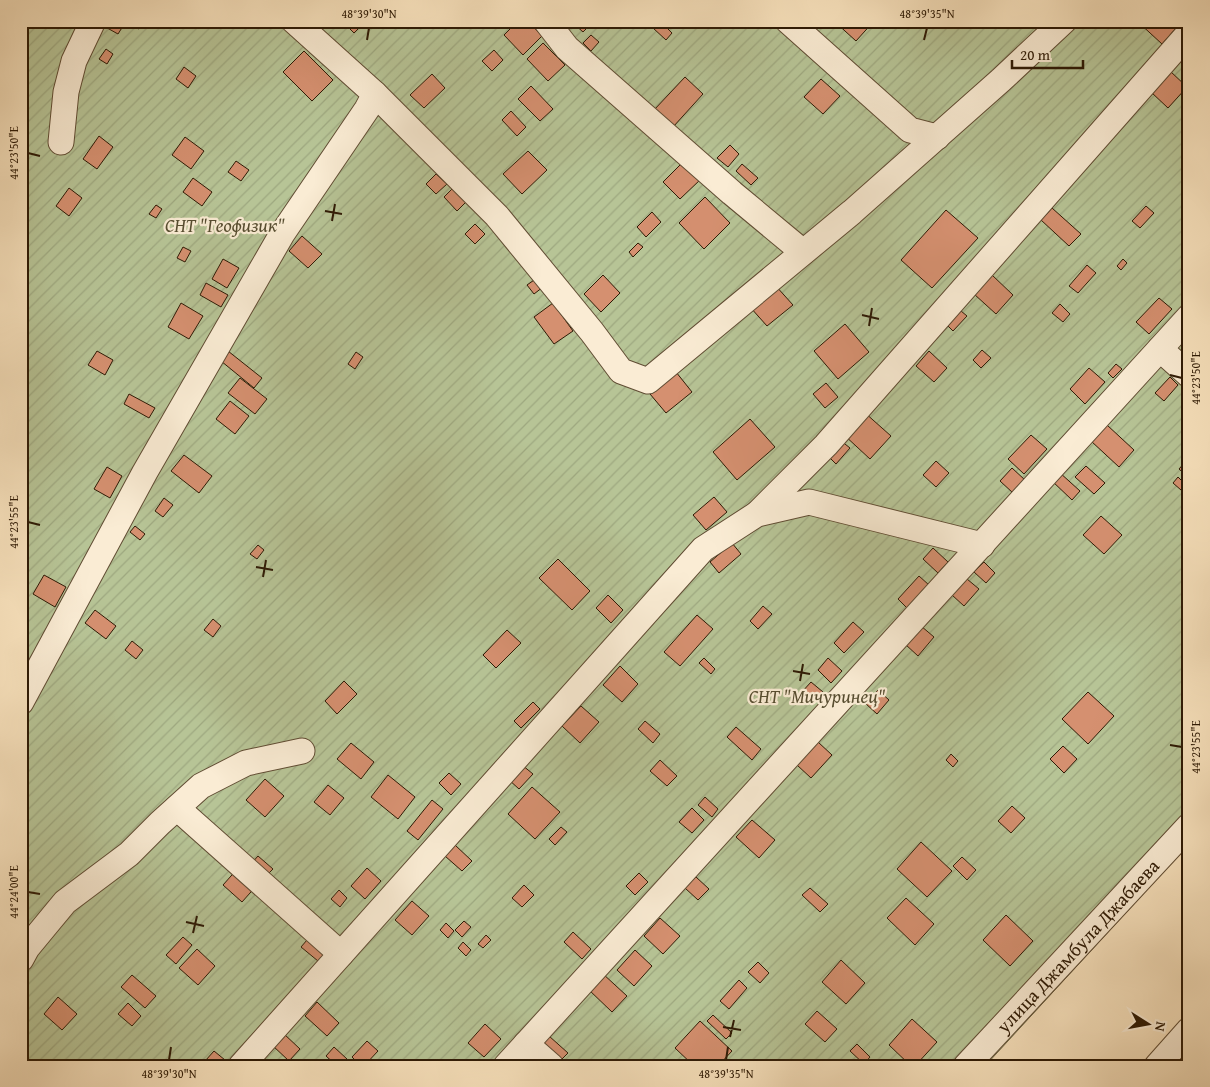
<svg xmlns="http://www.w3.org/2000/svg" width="1210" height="1087" viewBox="0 0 1210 1087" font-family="'Gentium Book Plus',serif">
<defs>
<pattern id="garden-furrows" width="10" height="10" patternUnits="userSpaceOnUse" patternTransform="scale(1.25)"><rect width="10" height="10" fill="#b7c496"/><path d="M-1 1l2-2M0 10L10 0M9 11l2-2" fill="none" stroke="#9ea880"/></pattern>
</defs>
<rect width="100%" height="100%" fill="#f8e2bd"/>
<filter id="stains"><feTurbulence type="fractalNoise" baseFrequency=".004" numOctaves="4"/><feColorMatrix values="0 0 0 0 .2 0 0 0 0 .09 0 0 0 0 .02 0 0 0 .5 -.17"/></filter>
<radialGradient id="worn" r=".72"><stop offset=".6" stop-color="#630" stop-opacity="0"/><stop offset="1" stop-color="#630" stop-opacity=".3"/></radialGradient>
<path fill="url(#garden-furrows)" stroke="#726f4e" d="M21,21H1189V844L985,1066H21Z"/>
<path fill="#d59070" stroke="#2e1a05" d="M102,21H114L123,26L118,34L100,24Z
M124,21H143L139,29Z
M342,21H358L362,25L354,33Z
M518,21H528L542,36L523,55L504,35Z
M575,21H591L592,23L583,32L573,23Z
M660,21L672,33L666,40L653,28Z
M834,21H874L856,41Z
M1137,21H1171L1177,27L1162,44Z
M591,35L599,42L591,51L583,43Z
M543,43L565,65L548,81L527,59Z
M106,49L113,54L107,64L99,59Z
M494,50L503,60L492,71L482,61Z
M304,51L333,80L312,101L283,72Z
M184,67L196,76L188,88L176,79Z
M1170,71L1187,87L1168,108L1151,92Z
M432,74L445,88L424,108L410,95Z
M685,77L703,94L673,127L654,110Z
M821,79L840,96L823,114L804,97Z
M531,86L553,109L540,121L518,99Z
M511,111L526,127L517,136L502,120Z
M99,136L113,147L97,169L83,159Z
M185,137L204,151L191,169L172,155Z
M730,145L739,154L728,167L717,158Z
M528,151L547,170L522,194L503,174Z
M236,161L249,170L241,181L228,172Z
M684,161L701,179L680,199L663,182Z
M742,164L758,178L751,185L736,171Z
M436,174L447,184L436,194L426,184Z
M193,178L212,192L202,206L183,192Z
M455,186L468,200L457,211L444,197Z
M69,188L82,198L69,216L56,206Z
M705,197L730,223L704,249L679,223Z
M156,205L162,209L156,218L149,214Z
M1146,206L1154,213L1140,228L1132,221Z
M1052,208L1081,234L1069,246L1041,220Z
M946,210L978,238L932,288L901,260Z
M652,212L661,222L646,237L637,227Z
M475,224L485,234L475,244L465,234Z
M302,236L322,254L308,268L289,251Z
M638,243L643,247L633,257L629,252Z
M183,247L191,251L185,262L177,258Z
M223,259L239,268L227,288L212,279Z
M1123,259L1127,263L1121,270L1117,266Z
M1087,265L1096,273L1078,293L1069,286Z
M603,275L620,293L601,312L584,294Z
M992,275L1013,295L996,314L974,294Z
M537,278L543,287L534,294L527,285Z
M206,283L228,295L221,307L200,295Z
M775,285L793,305L767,326L750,307Z
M1159,298L1172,309L1149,334L1136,322Z
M181,303L203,316L189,339L168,327Z
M553,303L573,331L554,344L534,317Z
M1060,304L1070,314L1063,322L1052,313Z
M955,306L967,316L953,331L943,321Z
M845,324L869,352L838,379L814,351Z
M982,350L991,358L981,368L973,360Z
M97,351L113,360L105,375L88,365Z
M228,351L262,378L254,388L221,361Z
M929,351L947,368L934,382L916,366Z
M356,352L363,357L355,369L348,364Z
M1116,364L1122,369L1113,378L1108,373Z
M1089,368L1105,382L1085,404L1070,389Z
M676,372L692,392L666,413L650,394Z
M1170,377L1178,385L1164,401L1155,393Z
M240,378L267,399L255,414L228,393Z
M826,383L838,397L825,408L813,394Z
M129,394L155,408L149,418L124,404Z
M230,401L249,416L235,434L216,419Z
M864,412L891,436L870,459L843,434Z
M750,419L775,447L737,480L713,452Z
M1107,425L1134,450L1119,467L1091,441Z
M1031,435L1047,449L1024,474L1008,459Z
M840,440L850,448L836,464L827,455Z
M184,455L212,476L199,493L171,471Z
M936,461L949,473L936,487L923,475Z
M1186,461L1189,464V478L1179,469Z
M1086,466L1105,483L1094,494L1075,477Z
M107,467L122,476L110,498L94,489Z
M1012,468L1025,480L1013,493L1000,481Z
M1059,472L1080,491L1072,500L1051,480Z
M1178,477L1186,485L1181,490L1173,483Z
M714,497L727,512L706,530L693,515Z
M164,498L173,505L163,517L155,511Z
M1189,500V510L1184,506Z
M1101,516L1122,535L1104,554L1083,535Z
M135,526L145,534L140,540L130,532Z
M732,543L741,554L719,573L710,562Z
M258,545L264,550L257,559L250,554Z
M933,548L948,562L938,573L923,559Z
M558,559L590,591L572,610L539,578Z
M984,562L995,573L986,583L974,572Z
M44,575L66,587L55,607L33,594Z
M919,576L929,585L908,609L898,599Z
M967,579L979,589L964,606L952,595Z
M608,595L623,610L611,623L596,608Z
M763,606L772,614L758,629L750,621Z
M95,610L116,626L106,639L85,623Z
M697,615L713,629L680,666L664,652Z
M213,619L221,626L213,637L204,630Z
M853,622L864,632L844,653L834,643Z
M921,626L934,637L918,656L905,644Z
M507,630L521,643L496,668L483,655Z
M132,641L143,650L136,659L125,650Z
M704,658L715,669L711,674L699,663Z
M828,658L842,671L831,683L818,670Z
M620,666L638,684L622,702L603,685Z
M344,681L357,694L337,714L325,701Z
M811,682L823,692L812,703L801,693Z
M878,690L889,700L877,714L865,703Z
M1088,692L1114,716L1088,744L1062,719Z
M533,702L540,709L521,728L514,721Z
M581,706L599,722L580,743L562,726Z
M645,721L660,734L653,743L638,729Z
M736,727L761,749L752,760L727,737Z
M818,742L832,755L811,778L797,765Z
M351,743L374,762L361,779L337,759Z
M1063,746L1077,759L1064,773L1050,759Z
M951,754L958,761L953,767L946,760Z
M660,760L677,776L667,786L650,771Z
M522,765L533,774L519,789L508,779Z
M449,773L461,784L451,795L439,783Z
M388,775L415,797L398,819L371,797Z
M265,779L284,796L265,817L246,800Z
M328,785L344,798L330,815L314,802Z
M532,787L560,812L535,839L508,814Z
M705,797L718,809L712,817L698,805Z
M432,800L443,809L418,840L407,831Z
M1012,806L1025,818L1011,833L998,821Z
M692,808L704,820L692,833L679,822Z
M752,820L775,840L759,858L736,837Z
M561,827L567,832L555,845L549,839Z
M921,842L952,871L927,897L897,869Z
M455,845L472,861L462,871L445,856Z
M258,856L273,869L264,878L250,865Z
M962,857L976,870L967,880L953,866Z
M239,867L258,884L242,902L223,885Z
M367,868L381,881L365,899L351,886Z
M639,873L648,882L635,895L626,886Z
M696,877L709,889L698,900L685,888Z
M524,885L534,895L522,907L512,898Z
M810,888L828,904L820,912L802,895Z
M339,890L347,898L340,907L331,899Z
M906,898L934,924L915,945L887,918Z
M412,901L429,916L412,935L395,920Z
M1006,915L1033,941L1010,966L983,940Z
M660,918L680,936L663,954L644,936Z
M464,921L471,927L462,937L455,930Z
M446,923L454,931L448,938L440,930Z
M573,932L591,949L582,959L564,942Z
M313,933L330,948L318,961L301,947Z
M486,935L491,940L483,948L478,944Z
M183,937L192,945L176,964L166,955Z
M463,942L471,950L466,956L458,948Z
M197,949L215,966L198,985L179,968Z
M635,950L652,966L634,986L617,970Z
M841,960L865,983L846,1004L822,982Z
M758,962L769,973L760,983L748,972Z
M602,973L627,996L612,1012L588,989Z
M132,975L156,996L145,1008L121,987Z
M739,980L747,988L729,1009L720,1001Z
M58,997L77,1014L62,1030L44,1014Z
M317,1002L339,1023L327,1036L305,1016Z
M128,1003L141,1016L132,1026L118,1014Z
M817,1011L837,1029L825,1042L805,1024Z
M713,1015L732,1033L726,1039L707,1021Z
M912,1019L937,1042L915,1066H911L889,1045Z
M700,1021L732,1051L718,1066H694L675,1048Z
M485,1024L501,1039L484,1057L468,1043Z
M283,1033L300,1049L289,1061L272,1045Z
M549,1036L568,1053L559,1062L541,1045Z
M367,1041L378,1051L364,1066H361L352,1057Z
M857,1044L870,1057L864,1064L850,1051Z
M334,1047L347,1059L341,1066H337L326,1056Z
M214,1051L225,1060L220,1066H210L205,1061Z"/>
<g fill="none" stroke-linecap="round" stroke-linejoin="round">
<g stroke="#604c33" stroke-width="27">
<g id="minor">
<path d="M546,21L567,48L732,193L803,252"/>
<path d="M788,21L910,130L937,137"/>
<path d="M375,94L497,216L592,332L621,371L648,381L852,212L1001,80L1064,21"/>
<path d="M61,142L66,92L74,61L93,21"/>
<path d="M1160,349L1189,375"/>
<path d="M757,514L826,445L1189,33"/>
<path d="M21,702L145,472L282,234L367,109L375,94L294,21"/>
<path d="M177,808L341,954"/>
<path d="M21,959L27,948L65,902L129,854L160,823L201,786L246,763L302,751"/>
<path d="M526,1044L551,1066"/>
<path d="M241,1066L703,549L757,514L809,502L982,545"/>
<path d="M506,1066L1189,317"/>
<path id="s1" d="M966,1066L1189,826"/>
<path d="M1157,1066L1189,1030"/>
</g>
</g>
<use href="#minor" stroke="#faecd4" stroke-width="25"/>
</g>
<path fill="none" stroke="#2e1a05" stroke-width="2" d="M367,40L369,28M924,40L927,28M28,153L40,156M325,211L342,214M332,221L335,204M862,315L879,319M869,326L872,308M1170,375L1182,378M28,522L40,525M256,567L273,570M263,577L266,560M793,671L810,674M800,681L803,664M1170,745L1182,747M28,892L40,894M186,922L204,926M193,933L197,916M723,1027L741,1030M730,1037L734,1020M169,1060L171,1047M726,1060L728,1047"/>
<g text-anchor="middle" stroke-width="4.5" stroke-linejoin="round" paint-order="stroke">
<g font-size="19" font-style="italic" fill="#574d30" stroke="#faecd4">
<text x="225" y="232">СНТ "Геофизик"</text>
<text x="817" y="703">СНТ "Мичуринец"</text>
</g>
<g font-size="19" fill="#2e1a05" stroke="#faecd4">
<text dy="7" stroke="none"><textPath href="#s1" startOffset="164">улица Джамбула Джабаева</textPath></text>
</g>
</g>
<rect width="1210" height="1087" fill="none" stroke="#f8e2bd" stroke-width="55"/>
<g transform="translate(1148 1024) rotate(101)" stroke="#faecd4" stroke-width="4" paint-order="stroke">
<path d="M0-4L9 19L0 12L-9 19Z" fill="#2e1a05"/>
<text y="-8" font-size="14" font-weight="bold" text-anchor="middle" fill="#2e1a05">N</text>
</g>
<path d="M1012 60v8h71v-8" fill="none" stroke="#2e1a05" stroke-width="2.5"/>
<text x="1020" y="60" font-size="15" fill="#2e1a05" stroke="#faecd4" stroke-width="4" paint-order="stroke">20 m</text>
<rect x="28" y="28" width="1154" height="1032" fill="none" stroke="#2e1a05" stroke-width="2"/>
<g font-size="12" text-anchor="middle" fill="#2e1a05">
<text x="369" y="18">48°39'30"N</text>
<text x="927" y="18">48°39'35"N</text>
<text transform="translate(14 153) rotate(-90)" y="4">44°23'50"E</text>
<text transform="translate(1196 378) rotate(-90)" y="4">44°23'50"E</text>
<text transform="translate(14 522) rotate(-90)" y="4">44°23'55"E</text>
<text transform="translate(1196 747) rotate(-90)" y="4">44°23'55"E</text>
<text transform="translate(14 892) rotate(-90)" y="4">44°24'00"E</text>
<text x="169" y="1078">48°39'30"N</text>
<text x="726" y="1078">48°39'35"N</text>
</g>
<rect width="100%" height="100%" filter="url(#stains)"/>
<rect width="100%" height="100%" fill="url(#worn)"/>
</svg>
